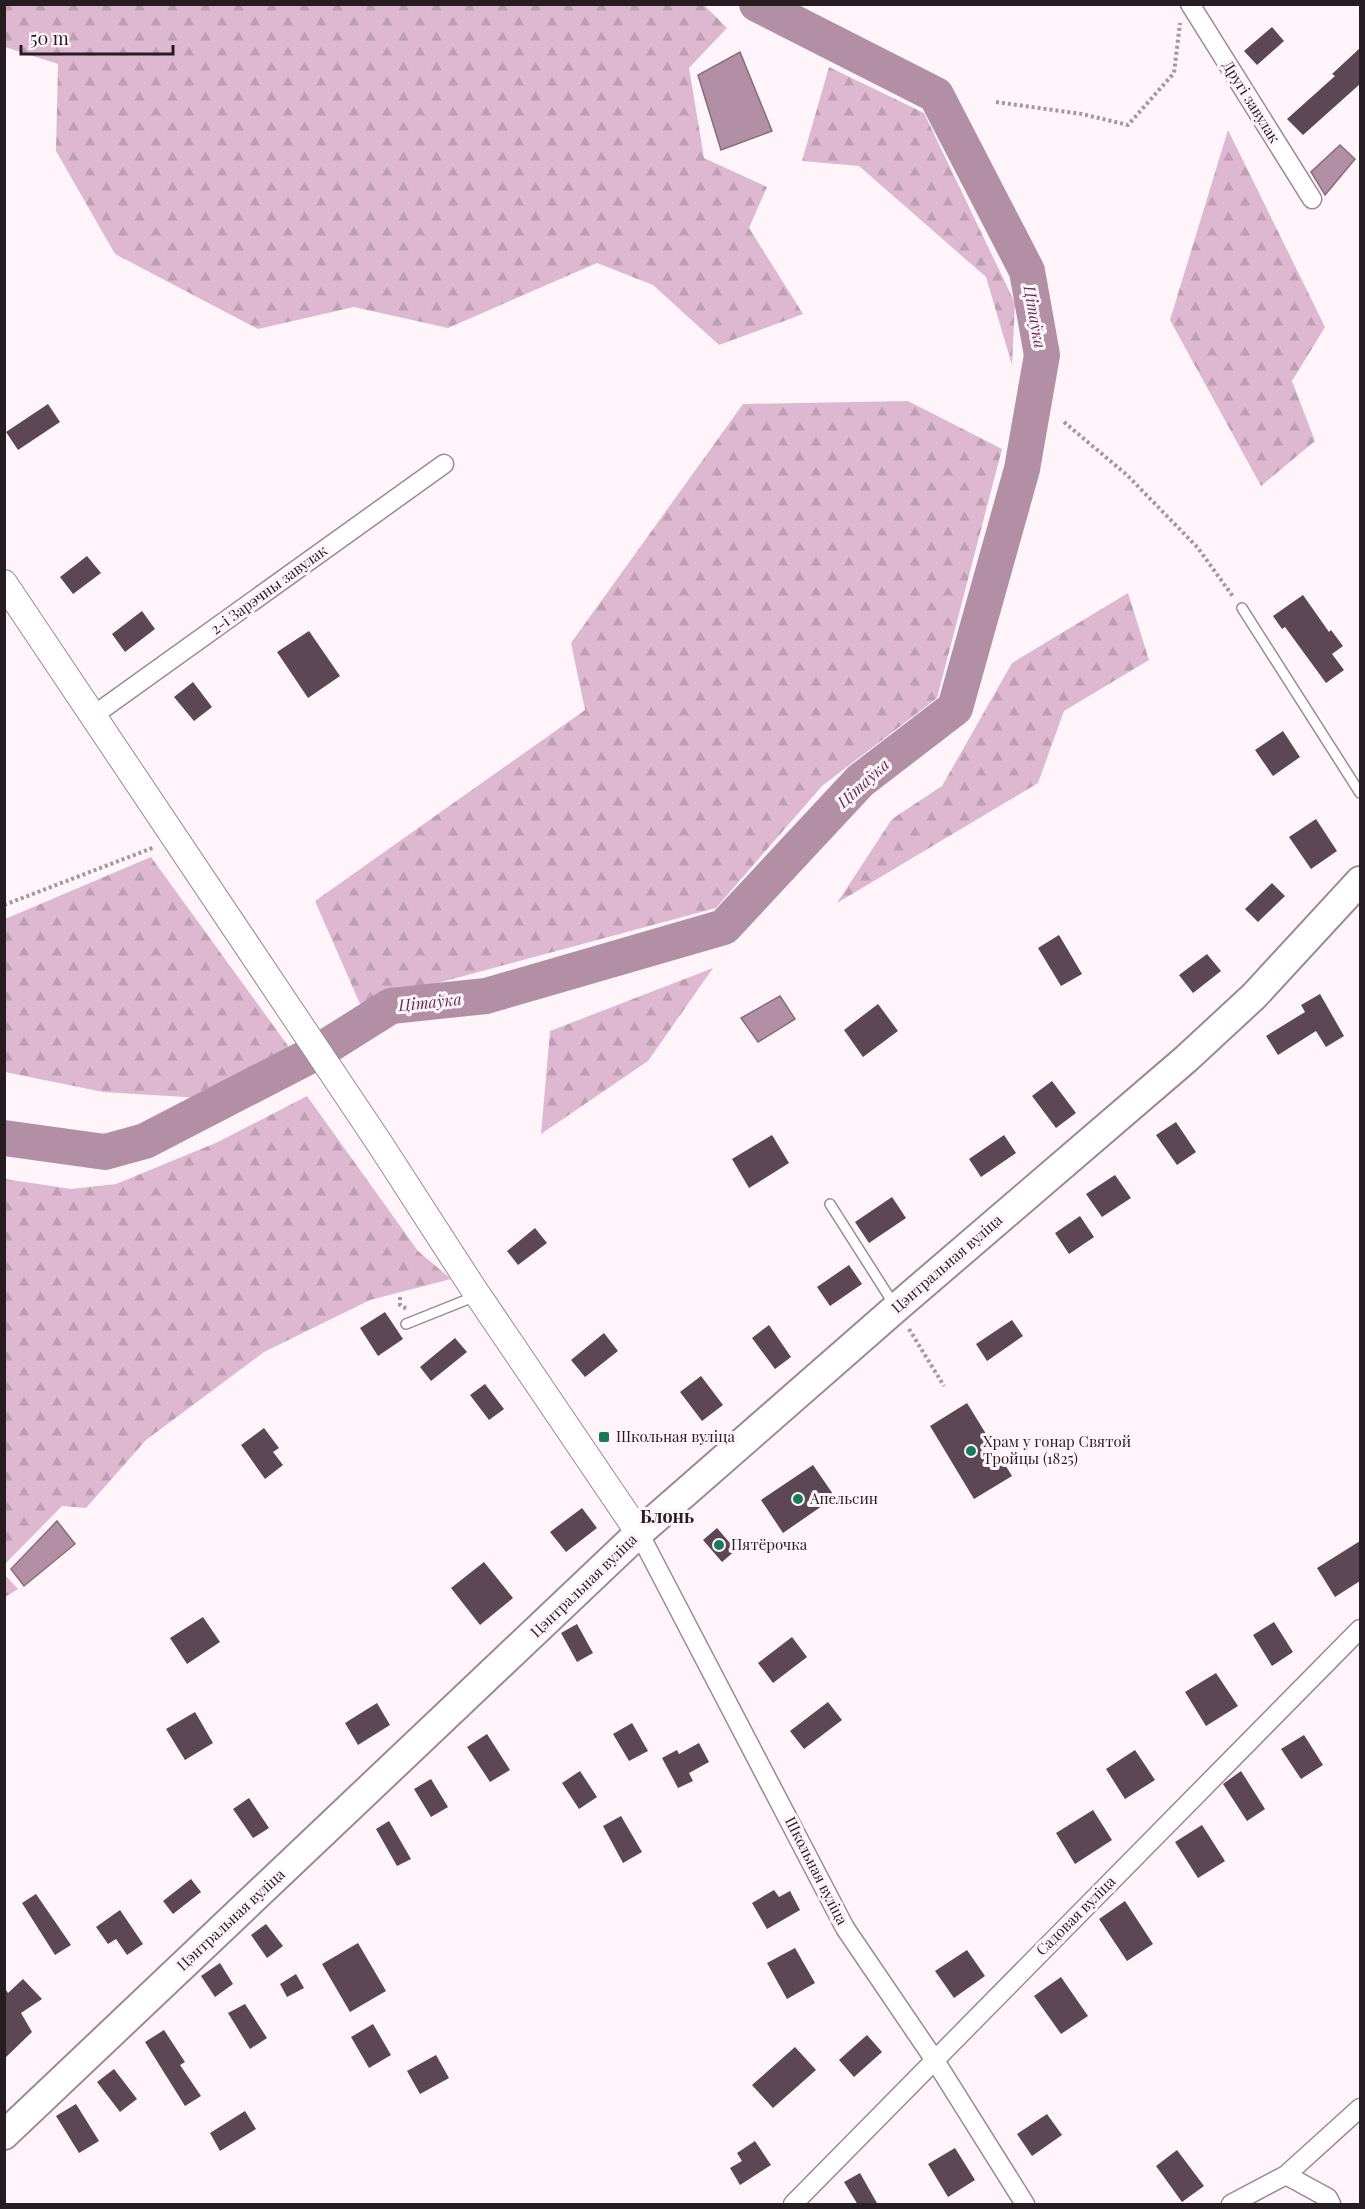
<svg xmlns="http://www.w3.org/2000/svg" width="1365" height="2209" viewBox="0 0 1365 2209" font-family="'Playfair Display',serif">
<defs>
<pattern id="forest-firs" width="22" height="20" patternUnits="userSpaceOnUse" patternTransform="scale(1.5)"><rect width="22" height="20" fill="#deb8d0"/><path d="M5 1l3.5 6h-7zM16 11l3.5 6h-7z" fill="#be9eb2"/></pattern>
</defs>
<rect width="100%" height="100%" fill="#fef4fa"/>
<path fill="url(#forest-firs)" d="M5,4L704,5L727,28L689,68L704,158L767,187L749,228L803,314L719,345L653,285L597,263L448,328L354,307L258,329L115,254L56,151L58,64L5,47Z
M829,67L924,113L1015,303L1012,365L986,277L859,166L802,161Z
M1228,130L1325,327L1292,381L1315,441L1261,486L1170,320Z
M908,401L1002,449L937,698L822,786L716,908L360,1004L315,901L585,710L571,643L743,404Z
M1128,593L1149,660L1064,711L1038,783L837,903L892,819L942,786L1012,663Z
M151,857L291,1050L201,1098L103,1092L5,1072V919Z
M713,968L648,1061L541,1134L550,1031Z
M307,1096L418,1251L451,1279L370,1300L264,1352L146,1440L86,1508L62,1506L5,1564V1179L71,1189L116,1184L218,1142Z
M4,1574L18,1589L5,1597H4Z"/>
<path fill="#b38fa5" stroke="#896d7e" stroke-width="1.5" d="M740,52L772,131L721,150L698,75Z
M1340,145L1355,159L1325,195L1311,172Z
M780,996L795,1019L758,1042L741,1018Z
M57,1521L75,1544L24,1586L11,1569Z"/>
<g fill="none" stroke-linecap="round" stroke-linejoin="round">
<path stroke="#b38fa5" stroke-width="36" d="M4,1138L105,1152L145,1141L321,1050L391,1006L486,996L724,927L860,781L955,708L1022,469L1042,355L1027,271L936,95L757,4"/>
</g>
<path fill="#5b4854" d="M1272,27L1284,41L1257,65L1244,51Z
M1360,48V84L1303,135L1287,119L1335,76L1332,74Z
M48,404L60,422L18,450L6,432Z
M87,556L101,573L73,594L60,577Z
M1303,595L1329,632L1331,630L1343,646L1332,654L1344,670L1326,683L1285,627L1282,629L1273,616Z
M142,611L155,629L125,652L112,634Z
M309,631L340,676L308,698L277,652Z
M193,682L212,707L194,721L174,697Z
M1283,731L1300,757L1273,776L1255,750Z
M1316,819L1337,851L1311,869L1289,837Z
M1272,883L1285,896L1258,922L1245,909Z
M1059,935L1082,974L1061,986L1038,948Z
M1207,954L1221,971L1193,993L1179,975Z
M1320,994L1344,1036L1326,1047L1316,1031L1278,1055L1266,1036L1305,1012L1301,1005Z
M878,1004L898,1031L863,1057L844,1030Z
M1052,1081L1076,1113L1056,1128L1032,1096Z
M1176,1122L1196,1152L1177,1165L1156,1135Z
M772,1135L789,1163L749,1188L732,1159Z
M1004,1135L1016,1153L981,1177L969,1159Z
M1115,1175L1131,1198L1102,1217L1086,1194Z
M892,1197L906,1218L869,1243L855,1222Z
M1080,1216L1094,1237L1069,1254L1055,1233Z
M535,1228L547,1243L518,1265L507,1251Z
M849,1265L862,1284L830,1306L817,1287Z
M385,1312L403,1339L378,1356L360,1328Z
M1012,1320L1023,1336L987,1361L976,1344Z
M769,1325L791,1357L775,1369L752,1338Z
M604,1333L618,1351L585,1377L571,1360Z
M455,1338L467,1352L431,1381L420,1367Z
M701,1376L723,1405L702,1421L680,1392Z
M485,1384L504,1409L489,1420L470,1395Z
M967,1403L1012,1476L974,1499L930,1426Z
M264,1428L279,1448L273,1452L283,1465L265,1479L241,1445Z
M813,1465L835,1497L783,1533L761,1500Z
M582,1508L597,1528L566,1552L550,1532Z
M717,1528L736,1550L722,1562L703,1540Z
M1360,1541V1581L1335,1597L1317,1568Z
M484,1562L513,1598L480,1625L451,1588Z
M203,1617L220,1642L187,1664L170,1638Z
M1274,1622L1293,1652L1272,1666L1253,1635Z
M577,1624L593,1653L577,1662L561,1633Z
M792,1637L807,1657L773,1683L758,1663Z
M1216,1673L1238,1706L1206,1726L1185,1692Z
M828,1702L842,1720L804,1749L790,1731Z
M377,1703L390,1725L358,1745L345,1723Z
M195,1712L213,1743L185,1760L166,1729Z
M632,1723L648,1751L629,1761L613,1734Z
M487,1734L510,1770L490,1782L467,1747Z
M1304,1735L1323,1765L1301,1779L1281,1749Z
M699,1743L709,1762L689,1773L693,1781L678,1788L662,1758L677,1750L679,1754Z
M1135,1750L1155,1780L1125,1799L1106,1769Z
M580,1771L597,1797L579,1809L562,1783Z
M1241,1771L1265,1809L1247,1821L1223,1784Z
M431,1779L448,1807L431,1817L414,1789Z
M249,1798L269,1828L253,1838L233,1809Z
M1093,1810L1112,1840L1075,1864L1056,1833Z
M621,1816L642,1852L623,1863L603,1826Z
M389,1821L411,1859L397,1866L376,1829Z
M1202,1825L1225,1861L1198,1878L1175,1842Z
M191,1879L201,1892L173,1914L163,1901Z
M774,1890L779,1897L790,1891L800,1910L767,1929L752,1903Z
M36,1894L71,1945L55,1955L22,1903Z
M1125,1901L1153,1944L1127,1961L1099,1919Z
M120,1910L143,1944L127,1955L116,1939L108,1944L96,1927Z
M266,1924L283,1946L267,1958L251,1935Z
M358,1943L386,1991L350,2012L322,1964Z
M795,1948L815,1983L787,1999L767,1963Z
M967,1950L985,1976L954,1998L935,1971Z
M220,1963L233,1984L215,1997L201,1976Z
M296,1974L304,1988L287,1997L280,1984Z
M1061,1977L1088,2016L1061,2034L1034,1996Z
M23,1979L42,1999L21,2013L32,2032L4,2059V1987L8,1993Z
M245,2004L267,2038L250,2049L228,2013Z
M373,2024L391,2055L369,2068L351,2037Z
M164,2030L185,2062L180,2065L201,2096L185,2106L145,2042Z
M867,2035L882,2052L854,2077L839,2060Z
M795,2047L816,2070L773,2108L752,2085Z
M436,2055L449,2078L420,2094L407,2071Z
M114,2069L137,2099L120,2112L97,2082Z
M76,2104L99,2141L79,2153L56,2116Z
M245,2111L256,2129L220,2151L210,2133Z
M1047,2114L1062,2135L1032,2156L1017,2134Z
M755,2141L771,2165L740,2185L730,2168L742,2161L737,2153Z
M955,2148L975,2180L948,2197L928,2164Z
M1177,2150L1204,2186L1182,2202L1156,2166Z
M860,2173L878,2205H858L844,2182Z"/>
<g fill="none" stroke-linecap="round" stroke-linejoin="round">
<g stroke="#9e8895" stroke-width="12">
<path id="service" d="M1242,608L1360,793
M830,1204L895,1306
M406,1324L476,1296"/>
</g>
<g stroke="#9e8895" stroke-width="21">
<path id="minor" d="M1190,4L1312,199
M94,715L444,464
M639,1533L845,1928L934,2059L1025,2204
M793,2204L1360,1629
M1231,2204L1286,2175
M1331,2204L1328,2198L1286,2175L1360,2108"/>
</g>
<g stroke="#9e8895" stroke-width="28">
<path id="secondary" d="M4,583L380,1144L471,1285L639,1533"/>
</g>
<g stroke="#9e8895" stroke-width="32">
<path id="primary" d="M4,2135L639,1533L896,1308L1186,1059L1254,996L1360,881"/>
</g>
<path stroke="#a2999f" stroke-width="4" stroke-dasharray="3 3" stroke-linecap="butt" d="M996,102L1082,114L1128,125L1174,73L1180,23
M1064,422L1127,475L1198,548L1234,598
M4,905L155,847
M400,1297V1305L407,1309
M909,1329L944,1386"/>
<use href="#service" stroke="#fff" stroke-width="9"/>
<use href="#minor" stroke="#fff" stroke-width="18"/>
<use href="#secondary" stroke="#fff" stroke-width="26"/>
<use href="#primary" stroke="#fff" stroke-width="28"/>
</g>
<g fill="#197b53" stroke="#fef4fa" stroke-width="2">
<rect x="598" y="1431" width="12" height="12" rx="3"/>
<circle cx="971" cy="1451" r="6"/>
<circle cx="798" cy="1499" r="6"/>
<circle cx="719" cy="1545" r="6"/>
</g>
<g text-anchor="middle" stroke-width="6" stroke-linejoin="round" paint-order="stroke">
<g font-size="15" fill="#261d23" stroke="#fef4fa">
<text transform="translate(1251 102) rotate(58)" y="5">Другі завулак</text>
<text transform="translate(269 590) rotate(-36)" y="5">2-і Зарэчны завулак</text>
<text transform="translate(947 1264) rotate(-41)" y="5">Цэнтральная вуліца</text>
<text transform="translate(584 1586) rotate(-44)" y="5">Цэнтральная вуліца</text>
<text transform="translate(816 1871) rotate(63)" y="5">Школьная вуліца</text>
<text transform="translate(1076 1916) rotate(-45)" y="5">Садовая вуліца</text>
<text transform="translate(231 1920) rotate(-43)" y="5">Цэнтральная вуліца</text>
</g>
<g font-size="15" fill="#261d23" stroke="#fef4fa" text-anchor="start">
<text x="616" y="1442">Школьная вуліца</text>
<text x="983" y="1447">Храм у гонар Святой<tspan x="983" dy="17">Тройцы (1825)</tspan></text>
<text x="810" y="1504">Апельсин</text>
<text x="731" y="1550">Пятёрочка</text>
</g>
<g font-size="16" font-style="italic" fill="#623252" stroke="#fef4fa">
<text transform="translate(1035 317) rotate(80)" y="6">Цітаўка</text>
<text transform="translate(863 783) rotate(-42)" y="6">Цітаўка</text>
<text transform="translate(430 1002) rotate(-6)" y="6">Цітаўка</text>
</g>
<g font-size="18" font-weight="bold" fill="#261d23" stroke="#fef4fa">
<text x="667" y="1523">Блонь</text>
</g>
</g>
<rect width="1365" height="2209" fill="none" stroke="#261d23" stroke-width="12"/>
<path d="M21 45v9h152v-9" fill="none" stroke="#261d23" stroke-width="3"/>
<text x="30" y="45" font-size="18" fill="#261d23" stroke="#fef4fa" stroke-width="4.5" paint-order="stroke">50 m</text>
</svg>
